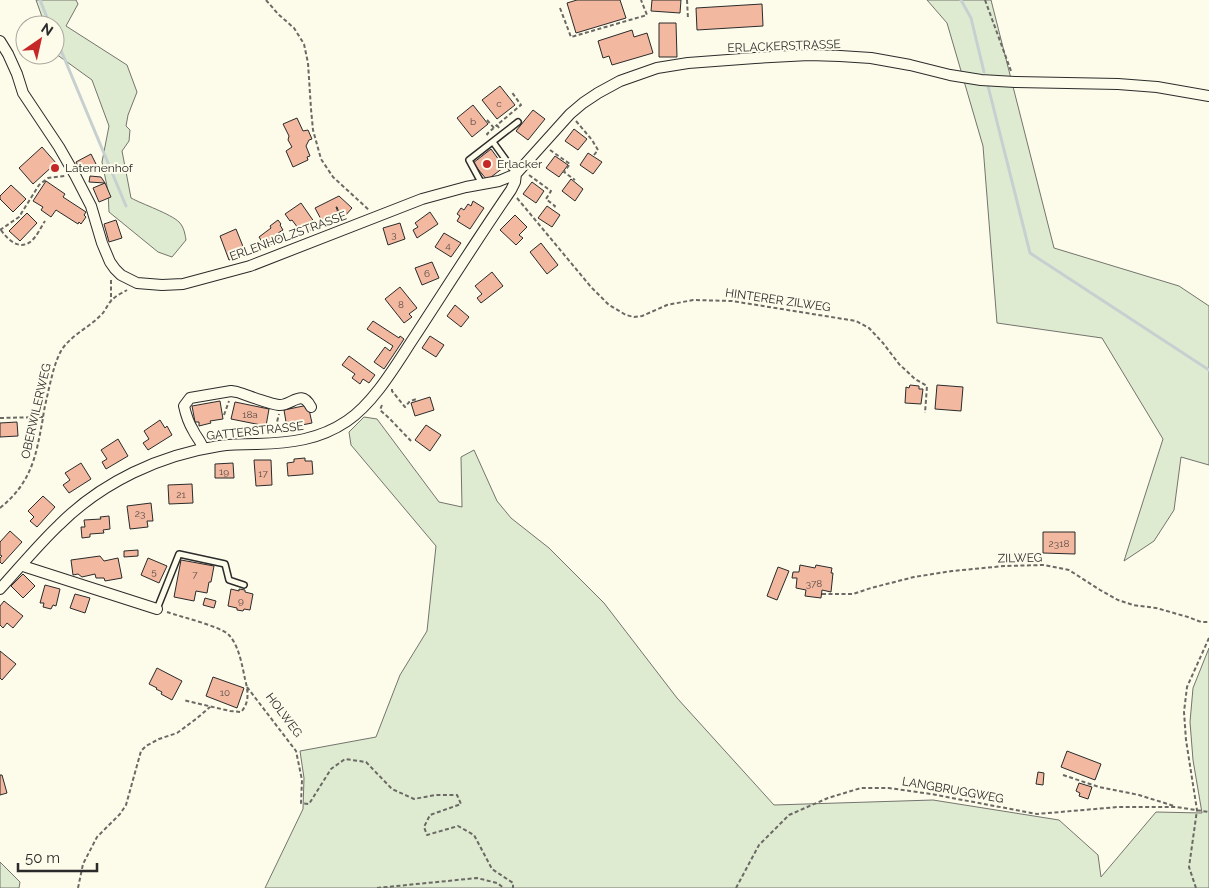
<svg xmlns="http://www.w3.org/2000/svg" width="1209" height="888" viewBox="0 0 1209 888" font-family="Raleway,sans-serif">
<rect width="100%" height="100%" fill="#fdfbea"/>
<path fill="#deebd1" stroke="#74746e" d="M36,0H76L78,4L66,26L127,65L137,92L128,115L126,126L130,130L129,141L122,151L131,198C142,204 171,214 179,222C184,227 185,234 186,240L172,257L158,252L109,212L108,191L102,162L109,126L92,80L56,54L55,25H45Z
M927,0H991L1054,248L1179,286L1209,306V465L1181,457L1174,510L1154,541L1124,561L1163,439L1102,338L997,323L983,146L947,23Z
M364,417L377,419L439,502L462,507L461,457L474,450L497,501L511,518L549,548L604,603L677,698L774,805L933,800L1059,820L1098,855L1101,877L1156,812L1202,813L1193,760L1190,722L1193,688L1209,648V888H265L303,809L304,778L300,751L376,737L400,675L427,631L436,546L351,445L349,432Z
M0,862L20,882L19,888H0Z"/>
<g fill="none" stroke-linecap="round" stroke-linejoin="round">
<path stroke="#c7d0d0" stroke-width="3" d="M40,0L50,25
M961,0L971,18L984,72
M55,36L126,206
M988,86L1030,253L1209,370"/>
</g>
<path fill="#f2b8a0" stroke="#2b2b2b" d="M577,0H620L626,18L576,33L567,3Z
M652,0H681L680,13L651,11Z
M762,4L763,26L697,30L696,8Z
M659,23H676L677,57H659Z
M632,30L634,37L647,33L653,53L612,65L609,56L603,58L598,41Z
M500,86L515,105L497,119L482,100Z
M473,105L488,124L472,137L457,118Z
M533,110L545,119L528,140L516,131Z
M297,118L303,131L308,130L312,139L309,140L306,146L310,156L307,157L308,160L293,167L286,151L292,147L288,140L289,136L283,124Z
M574,129L587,139L578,150L565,141Z
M42,147L56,163L33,184L19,168Z
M491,149L499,160L497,162L503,168L487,180L473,163Z
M588,153L602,162L593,174L580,165Z
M91,154L96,164L81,172L76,162Z
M555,156L568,165L559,177L546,168Z
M90,176L101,177L105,183L89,182Z
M571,179L583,189L575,201L562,191Z
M46,181L65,194L63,197L86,212L84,215L86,217L81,224L79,222L78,224L56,210L51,217L41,210L43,207L33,201Z
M532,182L544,191L536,203L523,194Z
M105,183L111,197L99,202L93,188Z
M11,185L26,199L13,212L0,199V196Z
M339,196L352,208L345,216L338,210L337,207H336L339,215L323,223L315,208Z
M473,201L484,208L470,229L457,221L460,216L457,214L461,208L464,210L468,204L471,206Z
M301,203L317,226L309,231L304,224L298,228L292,220L290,221L285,214Z
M547,206L560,215L552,227L538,218Z
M430,212L438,224L417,238L413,230L418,227L415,223Z
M27,213L37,223L20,241L9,231Z
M515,215L527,227L519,235L523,238L516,245L500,230Z
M116,220L122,238L109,242L104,224Z
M278,220L281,224L280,225L283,230L278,233L281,237L266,248L259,237L271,228L270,226Z
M400,223L405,239L388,245L383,228Z
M236,229L246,254L229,260L220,236Z
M444,233L461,243L451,257L435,247Z
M541,243L558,265L547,274L530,252Z
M432,262L439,278L422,285L415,268Z
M492,272L503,286L481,303L477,298L482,294L475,286Z
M400,287L417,308L409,314L412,317L404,323L385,299Z
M455,305L469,317L461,327L447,316Z
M373,321L399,338L400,336L404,339L384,369L374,362L385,347L390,351L393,346L367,329Z
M430,336L444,345L436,357L422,348Z
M349,356L375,375L369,383L363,379L360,384L352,378L355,374L342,365Z
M910,385L919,386V389H923L921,404L905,403L906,387L909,388Z
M937,385L963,387L961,411L935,409Z
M430,397L434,410L415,416L411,403Z
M220,401L223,419L210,421L211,423L199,426V422H195L192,406Z
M235,402L269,409L266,426L231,419Z
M308,405L312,423L287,428L284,410Z
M160,420L165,428L167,426L172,435L148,450L143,443L149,439L144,431Z
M17,422L18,436L0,437V423Z
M426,425L441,435L430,451L415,440Z
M118,439L128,456L106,469L102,462L107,459L101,450Z
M305,458V461H312L313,474L288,476L287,463L294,462V459Z
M254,460H271L272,485L256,486Z
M81,463L91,479L69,493L63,485L70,480L65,473Z
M233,463L234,478H215V464Z
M192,484L193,503L169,504L168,485Z
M43,496L55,507L37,527L30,521L34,517L28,511Z
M151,503L153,521H147L148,527L130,529L127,506Z
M109,516L110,529L103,530L104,533L90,534V537L82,538L81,527H85L84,520L101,519L100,517Z
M10,531L22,542L2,564L0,562V558L2,556L0,555V542Z
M1043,532H1075V554L1043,553Z
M138,550V556L124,557V551Z
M100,556L104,561L118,558L122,578L105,581L104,578H96L95,574L82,577L78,574L73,575L71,560Z
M148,558L167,566L159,583L141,575Z
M181,560L214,566L211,582H209L207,593L196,591L194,601L174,597Z
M800,565L815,568L816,565L832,568L831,573H833L831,592L822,590L821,598L805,596L806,590L796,588L797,578H792L793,572H799Z
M778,567L789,571L777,600L767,596Z
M23,574L35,586L23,598L11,586Z
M45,585L60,589L56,606L53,605L51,609L43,607L44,603H40Z
M231,589L239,591V589L245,590V592L253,594L250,610L244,609L243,611L237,610V608L228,606Z
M75,594L90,598L85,613L70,608Z
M205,598L216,601L214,608L203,605Z
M4,601L23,616L13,628L7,623L3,628L0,625V606Z
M0,651L16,664L2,680L0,678Z
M157,668L182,681L172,700L161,694L162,692L156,689L157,688L149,684Z
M213,677L244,688L237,708L206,696Z
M1067,751L1101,764L1095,780L1061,767Z
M1038,772L1044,773L1043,785L1036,784Z
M0,775H2L7,793L0,795Z
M1079,783L1092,787L1088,799L1079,796L1080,793L1076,791Z"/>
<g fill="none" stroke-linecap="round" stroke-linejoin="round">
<g stroke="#2b2b2b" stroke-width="8">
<path id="service" d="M493,142L516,174
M482,184L469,160L518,122
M157,609L179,554L225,564L229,580L244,585"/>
</g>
<g stroke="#2b2b2b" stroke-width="12">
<path id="minor" d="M0,41L8,54L17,74L23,93L59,147L75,175L91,206L102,243L110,262L115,269L121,275L137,283L162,285L183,284L250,266L422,199L466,187L499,181L516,174L570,114L583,103L598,93L620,81L657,68L688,63L755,58L809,55L840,56L871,58L910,65L950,75L981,80L1015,82L1118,84L1157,87L1209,96
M203,449C202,442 196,437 193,430C188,422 186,415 184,406L190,398L231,391L237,392C247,395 269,404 279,405C292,406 301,388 311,407
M22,565L26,567L157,609
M0,589C20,567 38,545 59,525C102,482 160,455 219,446C232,444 244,444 257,444C290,443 319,440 347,421C375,402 397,363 415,336C447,287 478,238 511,190L515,182L516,174"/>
</g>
<path stroke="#6a6964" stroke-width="2" stroke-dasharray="4 2.5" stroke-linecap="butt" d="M266,0L278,14L294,28L304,44L308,63L311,109L313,130L321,159L333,177L369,210
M687,0L688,19
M985,0L1011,71
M560,8L571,37L647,15L641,0
M487,120L494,128
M576,121L592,140L598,150L594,155
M499,128L497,125L521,105L511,91
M488,135L487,134L497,125
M550,150L570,164L564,172L575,180
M529,175L551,191L546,199L555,206L553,209
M517,198L591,287L609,305L626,315L634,317L642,316L667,305L693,300L732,301L856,321L869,328L883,343L899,364L915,379L927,386L925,413
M0,230L19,217L39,185L48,178L65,176
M1,230C12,246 27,253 39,231C41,228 43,224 45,221
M111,280V300
M392,389V391L405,407L410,401L417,399
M382,405L380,410L389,418L411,441
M224,415L229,401
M0,418L43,417
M274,434L279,414
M0,508C32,482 36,456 43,418C44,408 47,398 49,388C52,376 54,366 59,355C66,338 87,329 100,316C105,312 107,305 111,301C115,296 122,293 127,290
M822,594H853L871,588L914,577L952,571L1004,566L1044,565L1069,570L1100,590L1118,600L1133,605L1156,608L1188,617L1201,622H1209
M167,612C181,617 220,626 229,635C239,646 242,665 245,679C248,691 250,702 241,712L230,711L183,700
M247,687L296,751L302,780L301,803L309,804L331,769L345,759L366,762L392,789L414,799L435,795H457L461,804L430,815L424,827L427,835L458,826L474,835L492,869L513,883V888
M1063,775L1099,787L1139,795L1174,806
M78,888L83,864L97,837L120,814L126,805L141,751L146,746L159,739L177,733L196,719L210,707
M377,888L477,878L497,883L504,888
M736,888L759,845L789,815L828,798L861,788H889L931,794L1037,814L1118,807H1176L1209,812
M1196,888L1189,867L1197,810L1186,740L1184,712L1187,687L1209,638"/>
<use href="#service" stroke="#fdfbea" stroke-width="5"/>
<use href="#minor" stroke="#fdfbea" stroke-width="10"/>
</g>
<g fill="#c62828" stroke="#fdfbea" stroke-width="2">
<circle cx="487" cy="164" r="5"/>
<circle cx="55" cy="168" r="5"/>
</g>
<g text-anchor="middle" stroke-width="4" stroke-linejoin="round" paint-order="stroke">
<g font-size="10" fill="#5d4e48">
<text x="499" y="107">c</text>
<text x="473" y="125">b</text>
<text x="394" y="238">3</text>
<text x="448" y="249">4</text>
<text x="427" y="277">6</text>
<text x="401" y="308">8</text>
<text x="250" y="418">18a</text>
<text x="224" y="475">19</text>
<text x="263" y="477">17</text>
<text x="181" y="498">21</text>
<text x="140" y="517">23</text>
<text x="1059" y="547">2318</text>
<text x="154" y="575">5</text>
<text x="195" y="578">7</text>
<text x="814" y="587">378</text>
<text x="241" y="604">9</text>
<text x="225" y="696">10</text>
</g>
<g font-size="12" fill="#2b2b2b" stroke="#fdfbea">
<text transform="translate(784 46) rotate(-2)" y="4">ERLACKERSTRASSE</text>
<text transform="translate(288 236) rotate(-20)" y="4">ERLENHOLZSTRASSE</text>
<text transform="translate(778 300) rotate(8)" y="4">HINTERER ZILWEG</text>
<text transform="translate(36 411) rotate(-77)" y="4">OBERWILERWEG</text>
<text transform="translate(255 431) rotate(-6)" y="4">GATTERSTRASSE</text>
<text transform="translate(1020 558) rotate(-1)" y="4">ZILWEG</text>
<text transform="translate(284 715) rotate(53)" y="4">HOLWEG</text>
<text transform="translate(953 790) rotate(10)" y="4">LANGBRUGGWEG</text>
</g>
<g font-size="12" fill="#2b2b2b" stroke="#fdfbea" text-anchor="start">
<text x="497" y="168">Erlacker</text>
<text x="65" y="172">Laternenhof</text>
</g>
</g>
<g transform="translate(40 40) rotate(34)"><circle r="24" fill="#fdfbea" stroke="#a9a89e"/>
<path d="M0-4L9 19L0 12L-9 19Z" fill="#c62828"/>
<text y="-8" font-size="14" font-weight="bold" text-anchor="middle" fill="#2b2b2b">N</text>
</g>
<path d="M18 863v8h79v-8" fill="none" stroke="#2b2b2b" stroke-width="2.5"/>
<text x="25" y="863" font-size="15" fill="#2b2b2b" stroke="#fdfbea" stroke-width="4" paint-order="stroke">50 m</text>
</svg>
